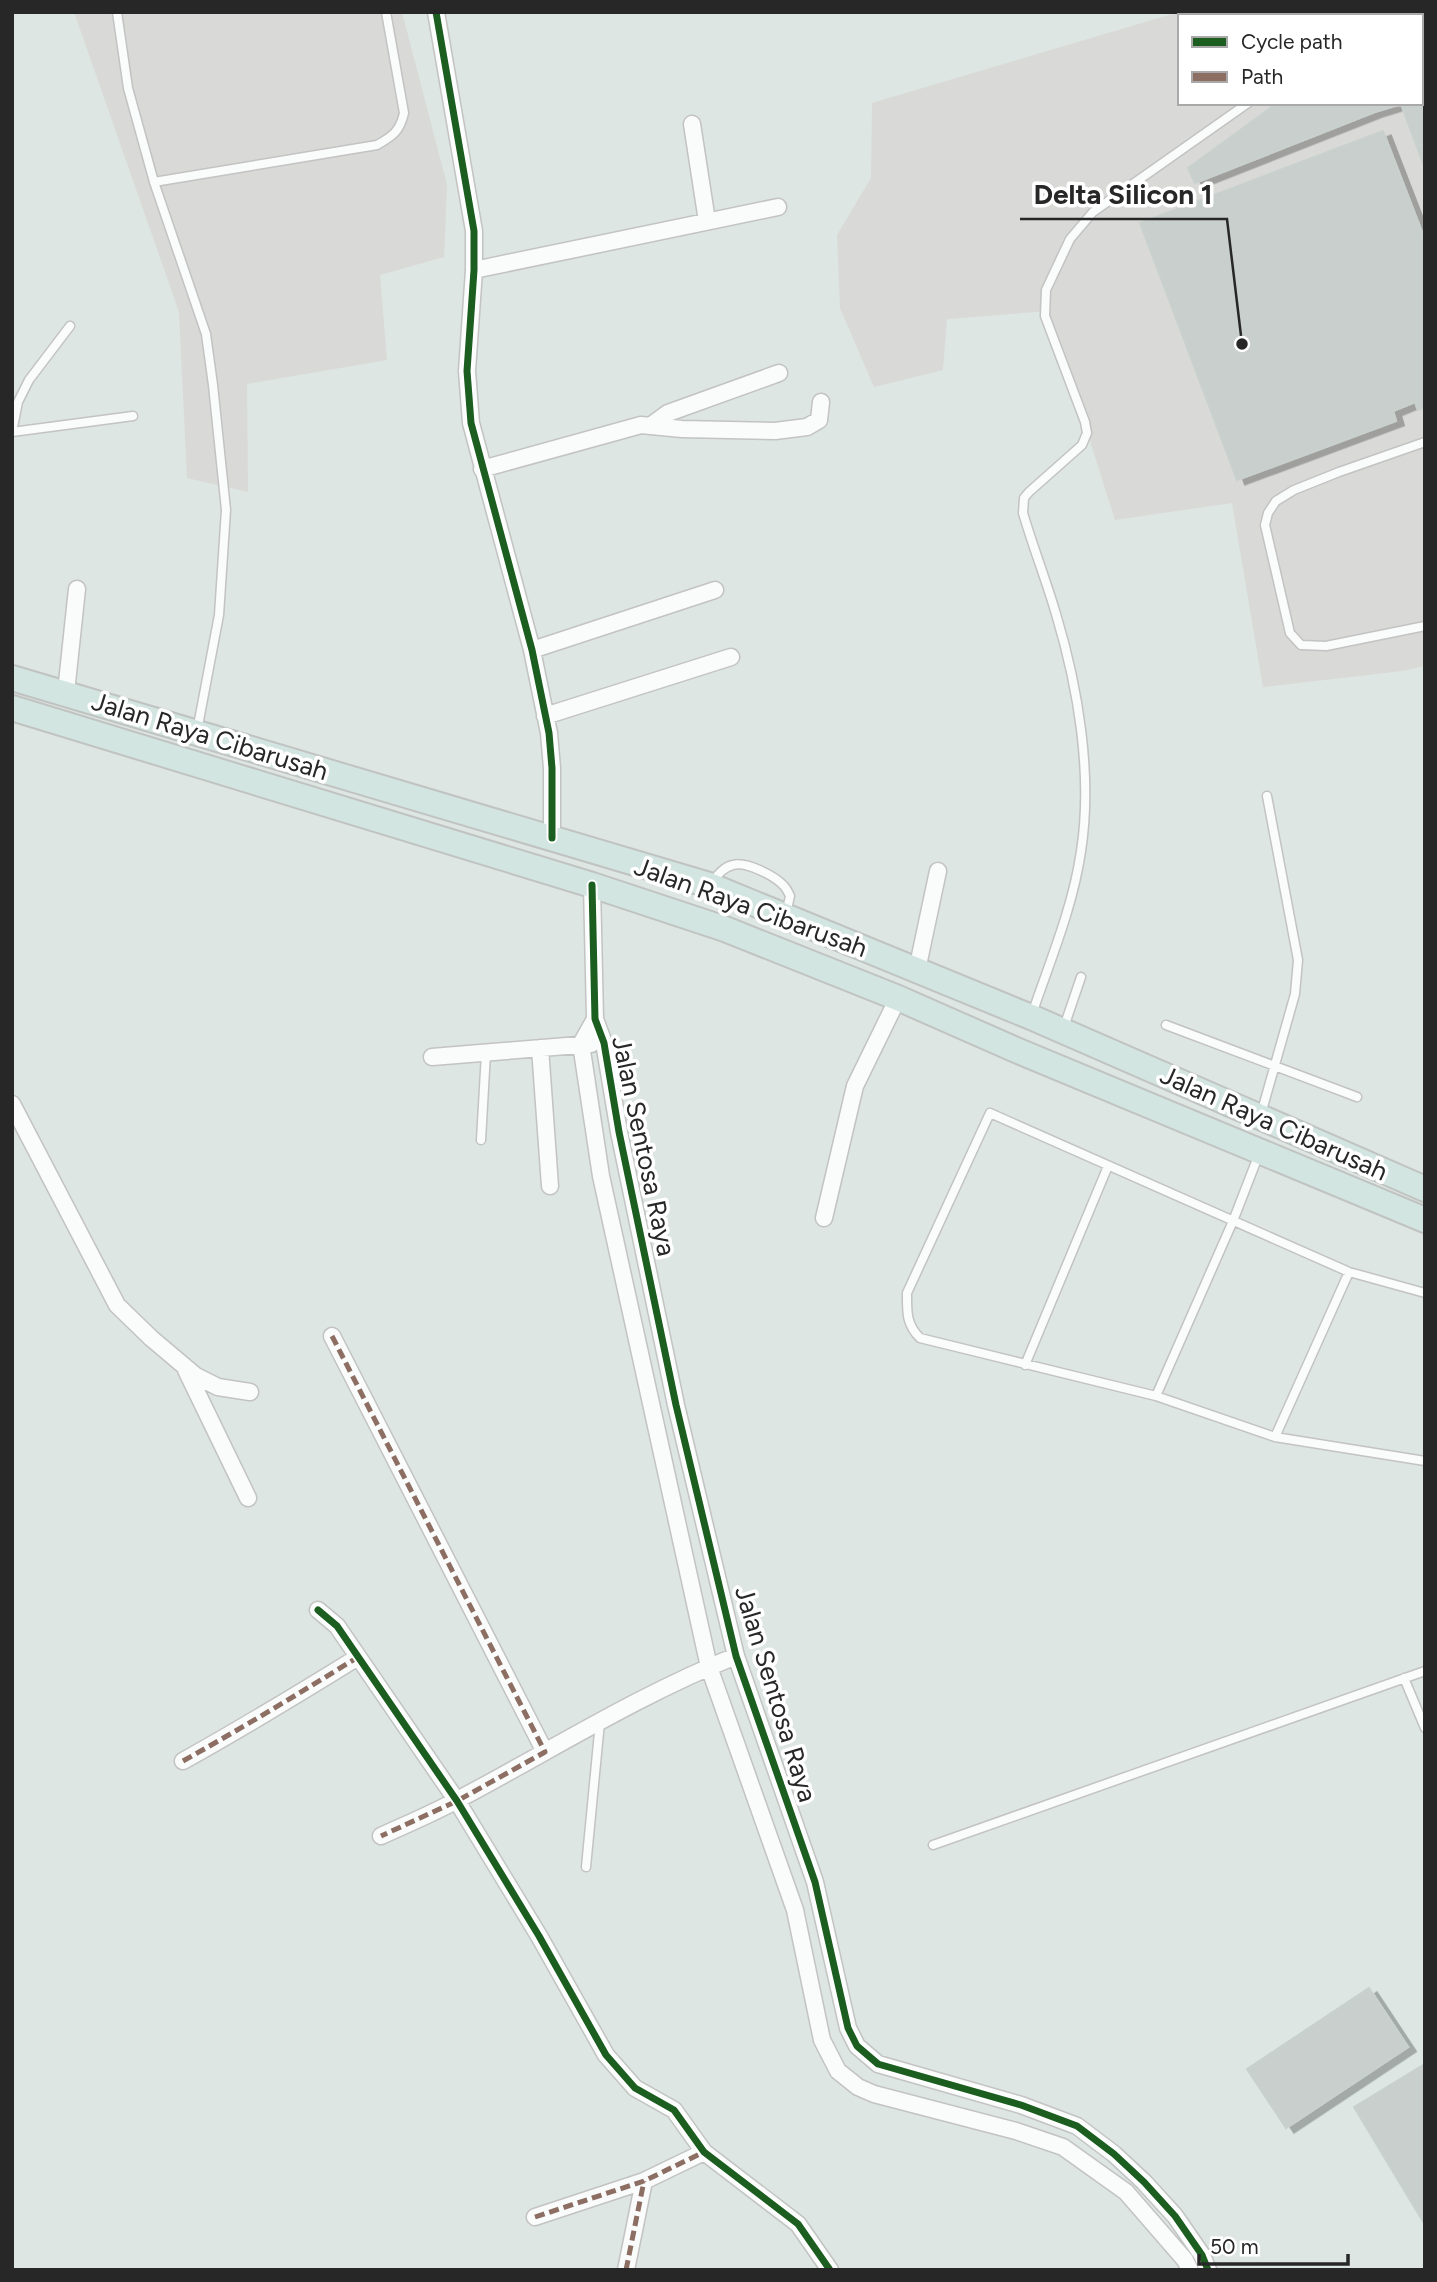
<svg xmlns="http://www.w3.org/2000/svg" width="1437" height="2282" viewBox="0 0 1437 2282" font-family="Figtree,sans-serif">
<defs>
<filter id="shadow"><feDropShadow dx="8" dy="4.5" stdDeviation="0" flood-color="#0004"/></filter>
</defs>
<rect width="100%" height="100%" fill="#dde6e2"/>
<path fill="#d9d9d7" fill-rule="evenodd" d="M74,12H402L447,185L444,257L380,275L387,360L247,384L248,492L187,478L179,312Z
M1179,12H1425V666L1402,671L1263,687L1232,503L1115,520L1049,311L947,319L943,370L874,387L840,308L837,235L871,178L872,103ZM1180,16H1421V103H1180Z"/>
<path fill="#c8cfcc" stroke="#c9d1ce" stroke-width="2" filter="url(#shadow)" d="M1421,19L1425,28V70L1421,59Z
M1425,92V118L1408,123L1401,103H1421V93Z
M1277,103H1371L1375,112L1195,183L1188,168Z
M1371,103H1397L1398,105L1375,112Z
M1425,118V144L1417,147L1408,123Z
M1383,131L1425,240V407L1418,410L1415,402L1393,411L1396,421L1237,480L1140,223Z
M1425,144V168L1417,147Z
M1369,1988L1408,2047L1286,2128L1247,2069Z
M1423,2065L1425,2068V2225L1354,2107Z"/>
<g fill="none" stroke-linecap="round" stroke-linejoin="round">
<g stroke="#c2c3c2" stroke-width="11">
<path id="service" d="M117,12L128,88L154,182L206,334L213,385L226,510L219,615L197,731
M1372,16L1377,12
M154,182L377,145C393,136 400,131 404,113L386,12
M12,432L18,402L29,380L70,326
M12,432L133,416
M1425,442L1339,472L1294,490L1276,501L1268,513L1265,525L1290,633L1301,645L1326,646L1425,626
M711,883C717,876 723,867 733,865C746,861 775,876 784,886C787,889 788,892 790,896L786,914
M1032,1014C1050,961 1073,907 1081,851C1093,775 1078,687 1056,614C1046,580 1033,547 1023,513L1024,498L1029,492L1082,445L1087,433L1085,422L1045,316L1046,290L1070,239L1093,212L1248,103
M1166,1025L1357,1097
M1064,1027L1081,977
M1261,1114L1295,994L1298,960L1267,796
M481,1140L486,1053
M1425,1293L1349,1272L990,1113L907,1293C907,1312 906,1324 920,1338L1156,1396L1275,1437L1425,1461
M1025,1365L1108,1166
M1156,1396L1233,1221L1259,1154
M1275,1437L1349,1272
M1404,1678L1425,1728
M933,1845L1425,1671
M586,1867L600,1722"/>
</g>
<g stroke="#c2c3c2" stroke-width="19">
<path id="minor" d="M436,12L474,231V270L467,371L471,423L532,650L549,733L552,768V838
M692,124L707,221
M474,270L778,207
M653,424L668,413L779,373
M482,469L641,425L682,429L775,431L807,427L819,420L821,402
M532,650L715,590
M66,692L77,589
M545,716L731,657
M592,885L595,1019L604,1043L619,1132L676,1405L736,1656L815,1882L848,2028L857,2046L878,2064L1021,2105L1077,2126L1114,2154L1144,2182L1175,2216L1202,2255L1208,2270
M917,970L938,871
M595,1019L581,1044L601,1176L709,1667L795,1910L822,2040L838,2071L858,2087L874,2094L1016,2131L1063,2147L1126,2192L1185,2260L1190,2270
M540,1048L550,1186
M432,1057L591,1044
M12,1104L117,1305L151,1338L196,1376L218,1387L250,1392
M824,1218L855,1086L898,998
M332,1336L545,1752
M186,1370L248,1498
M318,1610L337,1626L457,1801L539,1936L606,2055L635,2088L674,2110L704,2152L798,2224L830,2270
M183,1761C242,1728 300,1693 358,1657
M381,1836C407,1824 434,1813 459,1799C550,1751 640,1694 736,1656
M535,2217L644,2181L704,2152
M626,2270L644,2181"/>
</g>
<g stroke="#c0c3c1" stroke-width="28">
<path id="primary" d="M12,678L709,885L1031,1017L1425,1189
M12,708L592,885L725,929L898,998L1016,1050L1425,1220"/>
</g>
<use href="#service" stroke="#fafbfb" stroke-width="8"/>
<use href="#minor" stroke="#fafbfb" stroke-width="16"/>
<use href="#primary" stroke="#d2e5e0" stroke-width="24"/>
<path stroke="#8d6e63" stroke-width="5" stroke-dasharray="10 5" stroke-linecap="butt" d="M332,1336L545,1752L457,1801L381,1836
M183,1761C242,1728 300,1693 358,1657
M535,2217L644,2181L704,2152
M626,2270L644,2181"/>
<g stroke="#fff" stroke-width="11">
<path id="cycleway" d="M436,12L474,231V270L467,371L471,423L532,650L549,733L552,768V838
M592,885L595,1019L604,1043L619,1132L676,1405L736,1656L815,1882L848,2028L857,2046L878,2064L1021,2105L1077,2126L1114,2154L1144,2182L1175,2216L1202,2255L1208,2270
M318,1610L337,1626L457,1801L539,1936L606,2055L635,2088L674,2110L704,2152L798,2224L830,2270"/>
</g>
<use href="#cycleway" stroke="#1b5e20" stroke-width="7"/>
</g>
<g text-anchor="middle" stroke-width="7" stroke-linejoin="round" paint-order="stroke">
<g font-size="26" fill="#272727" stroke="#fff">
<text transform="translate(210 736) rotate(17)" y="9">Jalan Raya Cibarusah</text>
<text transform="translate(751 907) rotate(20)" y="9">Jalan Raya Cibarusah</text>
<text transform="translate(1274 1123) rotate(24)" y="9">Jalan Raya Cibarusah</text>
<text transform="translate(644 1146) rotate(78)" y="9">Jalan Sentosa Raya</text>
<text transform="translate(776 1694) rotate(73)" y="9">Jalan Sentosa Raya</text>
</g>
</g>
<path fill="none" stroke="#272727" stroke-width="2.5" d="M1242 344L1227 219H1020"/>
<circle fill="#272727" stroke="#fff" stroke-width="2.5" cx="1242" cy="344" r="7"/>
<g font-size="28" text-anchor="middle" font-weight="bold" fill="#272727" stroke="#fff" stroke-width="7" stroke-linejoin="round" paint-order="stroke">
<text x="1123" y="204">Delta Silicon 1</text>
</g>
<rect width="1437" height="2282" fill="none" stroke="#272727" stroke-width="28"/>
<rect x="1178" y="14" width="245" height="91" fill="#ffffff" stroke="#a9a9a9" stroke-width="2"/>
<rect x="1192" y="37" width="35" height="10" fill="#1b5e20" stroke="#a9a9a9" stroke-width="2"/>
<text x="1241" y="49" font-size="21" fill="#272727">Cycle path</text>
<rect x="1192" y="72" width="35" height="10" fill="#8d6e63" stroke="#a9a9a9" stroke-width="2"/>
<text x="1241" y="84" font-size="21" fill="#272727">Path</text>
<path d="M1199 2254v10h149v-10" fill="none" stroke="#272727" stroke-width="3.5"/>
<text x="1210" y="2254" font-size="21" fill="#272727" stroke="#ffffff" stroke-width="5" paint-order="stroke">50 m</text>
</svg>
